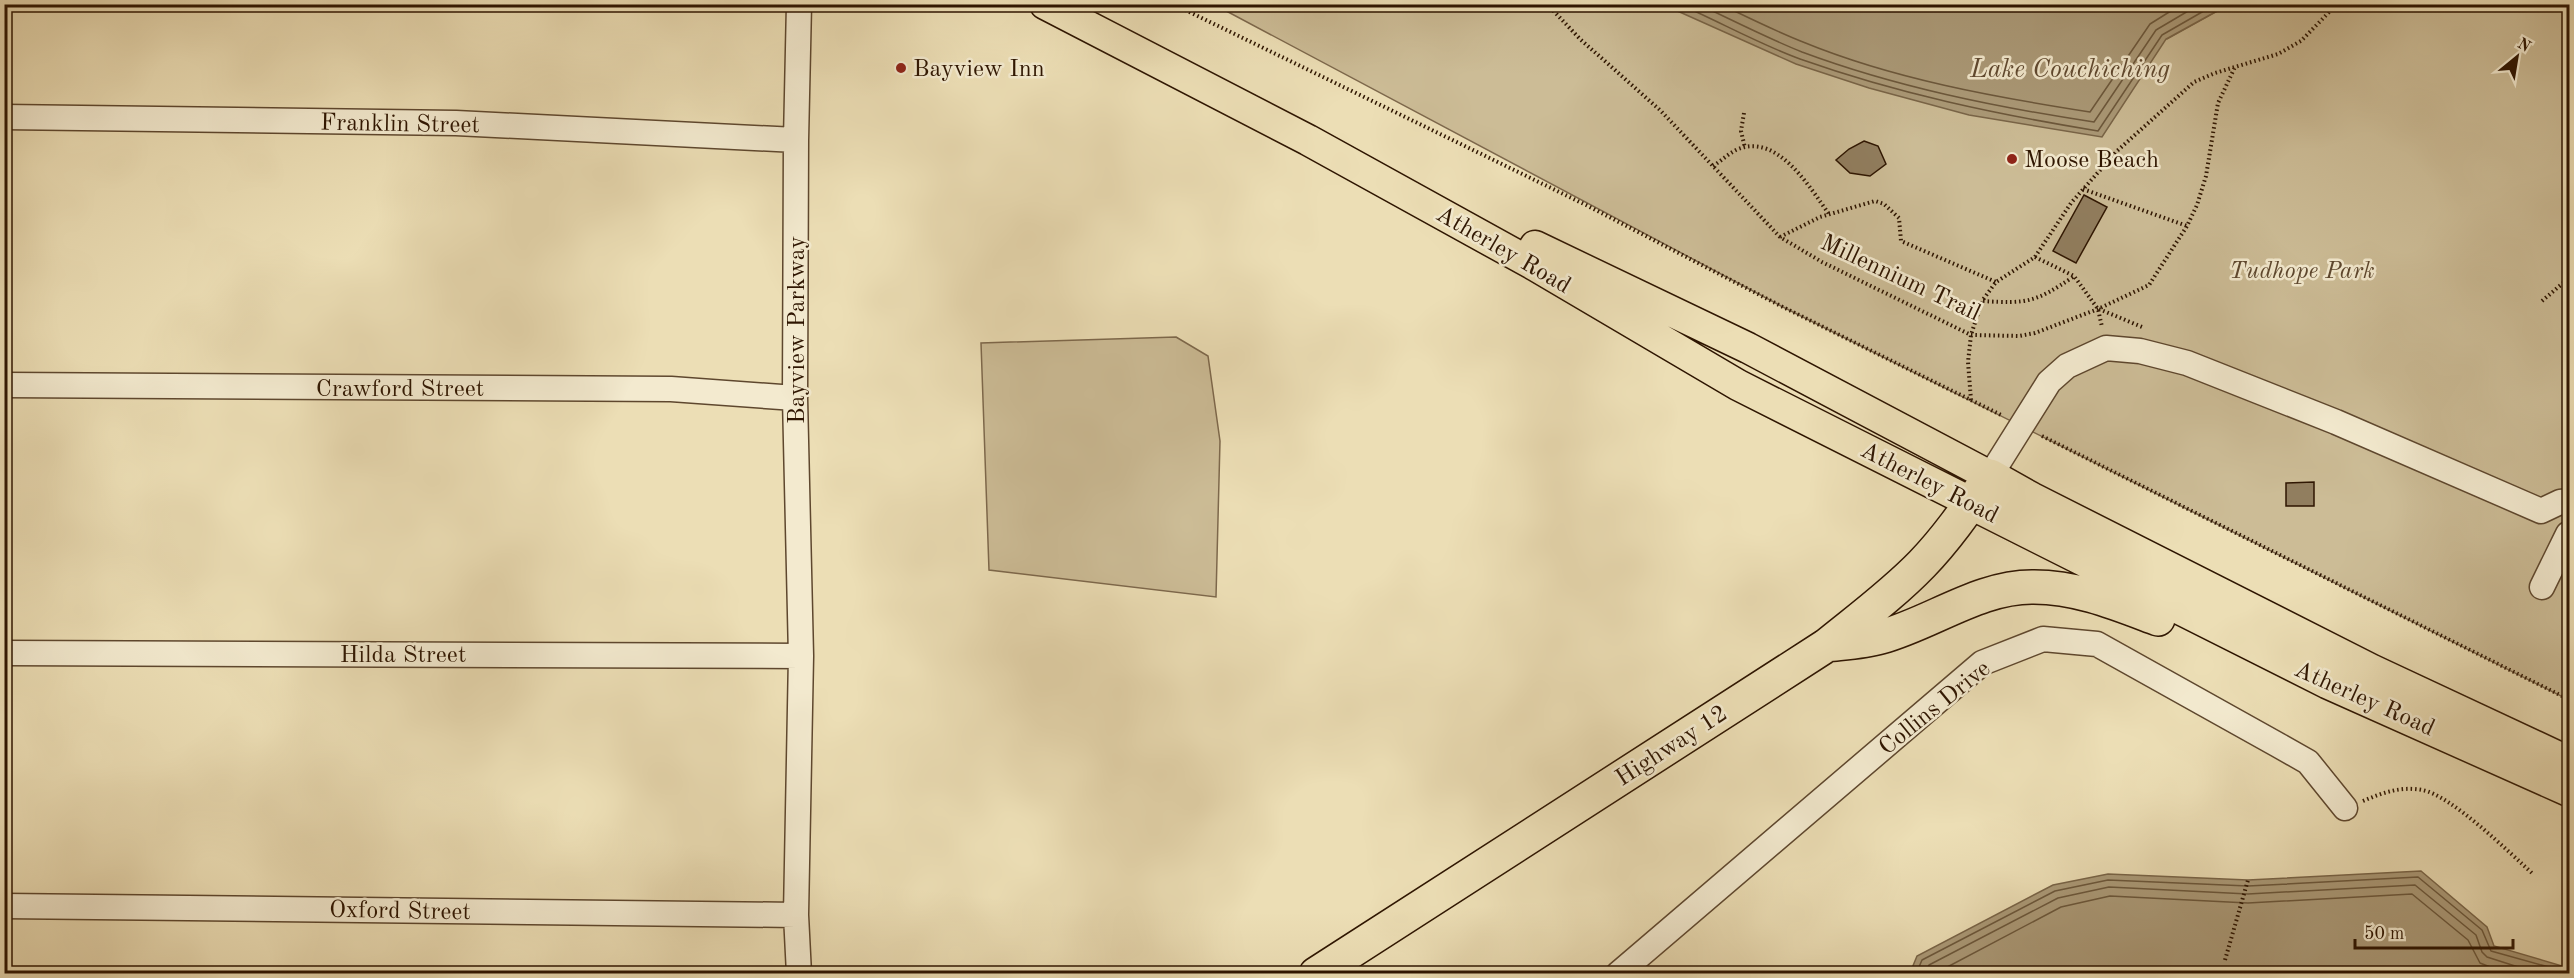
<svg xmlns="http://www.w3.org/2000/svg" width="2574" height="978" viewBox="0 0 2574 978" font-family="'Old Standard TT',serif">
<rect width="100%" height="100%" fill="#ecdeb5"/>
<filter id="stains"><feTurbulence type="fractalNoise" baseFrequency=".00333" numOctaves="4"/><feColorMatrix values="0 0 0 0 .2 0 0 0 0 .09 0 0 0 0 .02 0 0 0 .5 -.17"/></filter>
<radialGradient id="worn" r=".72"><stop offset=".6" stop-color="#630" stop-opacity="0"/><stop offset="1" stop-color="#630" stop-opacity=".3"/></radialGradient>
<path fill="#ccbc96" stroke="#7d684c" stroke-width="1.5" d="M2143,4L2167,39L2228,5H2569V700L1781,306L1215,5Z
M1176,337L1208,356L1220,441L1216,597L989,570L981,343Z"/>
<path fill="#ab9a78" stroke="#796548" stroke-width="1.5" d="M1664,5H2228L2166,39L2102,137L1969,115L1869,88L1796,64Z
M2421,871L2487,927L2494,946L2569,968V973H1910L1917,956L2053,885L2108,874L2248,880Z"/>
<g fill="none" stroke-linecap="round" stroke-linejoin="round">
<path stroke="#6c583c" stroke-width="1.5" d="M1679,4C1720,22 1759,44 1800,59C1899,94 1995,114 2098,131L2162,35L2216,4
M1698,4C1732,20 1767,38 1802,52C1896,87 1995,107 2094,122L2156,30L2200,4
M1720,4C1747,17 1775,31 1803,42C1893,79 1994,97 2090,112L2150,24L2182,4
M1916,974L1922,960L2055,891L2108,880L2248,886L2418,877L2482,930L2491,951L2570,973
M1924,974L1929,965L2058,898L2109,887L2248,894L2415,885L2476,935L2482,952L2487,957L2540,974
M1934,974L2061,907L2110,896L2248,903L2412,894L2468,940L2480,963L2508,974"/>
</g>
<path fill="#917e5f" stroke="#2e1501" stroke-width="1.5" d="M1864,141L1878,146L1886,164L1870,176L1850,173L1836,160L1849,149Z
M2084,195L2107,207L2076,263L2053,251Z
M2314,482V506H2286V483Z"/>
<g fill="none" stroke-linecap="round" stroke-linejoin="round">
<g stroke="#5e472e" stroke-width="27">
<path id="minor" d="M799,4L796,140L795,398L801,656L796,915L799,974
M4,117L456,123L796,140
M4,385L671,389L795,398
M1990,476L2049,382L2067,366L2106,348L2140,351L2187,363L2336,422L2541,511L2560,502L2570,501
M2542,587L2568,534
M4,653L801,656
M4,906L796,915
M1618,974L1982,663L2043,639L2097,644L2278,745L2308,762L2345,808"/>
</g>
<g stroke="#2e1501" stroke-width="33">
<path id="major" d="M1045,4L1308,140L1536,266L1738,385L1972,503
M1535,246L1748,348L1990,476"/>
</g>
<g stroke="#2e1501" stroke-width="36">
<path id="highway" d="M1972,503L2328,682L2570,790
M1827,645C1844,643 1864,642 1881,637C1932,623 1980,586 2034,587C2078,587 2118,604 2158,619
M1316,974L1827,645C1859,619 1893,594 1922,564C1948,537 1969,506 1990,476L2031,499L2371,671L2570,764"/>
</g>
<path stroke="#2e1501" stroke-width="4" stroke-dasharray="1.5 3" stroke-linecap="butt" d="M1173,4L1586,205L1781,306L2003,416
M1547,4L1580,39L1660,110L1780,237L1822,262L1971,335L2019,336L2035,333L2098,309L2149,285L2187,226L2197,205L2206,176L2218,103L2235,67
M1744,113L1741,131L1745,148
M1713,166C1721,161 1728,154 1736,150C1777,131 1810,188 1829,214
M2083,189L2187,226
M1780,237L1820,217L1875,201L1884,204L1899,218L1901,241L1996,282
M2035,257L2074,276L2098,309L2102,327
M1983,301C2027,304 2036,302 2073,277
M2542,301L2570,277
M2099,309L2142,327
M1971,400L1968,362L1971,335L1982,301L1996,282L2035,257L2071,203L2117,151L2194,82L2215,73L2278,54L2301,41L2337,4
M2042,436L2570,700
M2363,801C2382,793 2400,786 2422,790C2451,795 2510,853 2533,874
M2225,960L2248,880"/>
<use href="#minor" stroke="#f3eacf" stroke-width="24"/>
<use href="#major" stroke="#ecdeb5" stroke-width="30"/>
<use href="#highway" stroke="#ecdeb5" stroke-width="33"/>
</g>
<g fill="#8f2418" stroke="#f3eacf" stroke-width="2">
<circle cx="901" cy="68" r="6"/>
<circle cx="2012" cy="159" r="6"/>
</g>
<g text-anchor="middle" stroke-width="5" stroke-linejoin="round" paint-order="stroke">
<g font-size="24" fill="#2e1501" stroke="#f3eacf" text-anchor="start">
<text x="913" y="76">Bayview Inn</text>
<text x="2024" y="167">Moose Beach</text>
</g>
<g font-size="24" fill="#2e1501" stroke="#f3eacf">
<text transform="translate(400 123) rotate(1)" y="8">Franklin Street</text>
<text transform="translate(1504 249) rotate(30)" y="8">Atherley Road</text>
<text transform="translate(1901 277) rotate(25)" y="8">Millennium Trail</text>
<text transform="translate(796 330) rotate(-90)" y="8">Bayview Parkway</text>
<text x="400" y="396">Crawford Street</text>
<text transform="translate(1930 482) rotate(27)" y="8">Atherley Road</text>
<text x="403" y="662">Hilda Street</text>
<text transform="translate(2365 698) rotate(24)" y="8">Atherley Road</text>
<text transform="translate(1934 707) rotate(-39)" y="8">Collins Drive</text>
<text transform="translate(1671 745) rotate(-33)" y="8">Highway 12</text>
<text transform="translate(400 910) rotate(1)" y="8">Oxford Street</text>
</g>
<g font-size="24" font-style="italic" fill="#5d472e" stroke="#f3eacf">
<text x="2302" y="278">Tudhope Park</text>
</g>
<g font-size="26" font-style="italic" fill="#604a31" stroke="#f3eacf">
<text x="2070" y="77">Lake Couchiching</text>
</g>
</g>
<rect width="2574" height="978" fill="none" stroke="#ecdeb5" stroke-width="24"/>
<rect x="6" y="6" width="2562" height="966" fill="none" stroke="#2e1501" stroke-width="3"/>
<rect x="12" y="12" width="2550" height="954" fill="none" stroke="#2e1501" stroke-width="1.5"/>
<g transform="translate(2517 57) rotate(30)" stroke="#f3eacf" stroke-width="4.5" paint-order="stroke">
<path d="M0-4.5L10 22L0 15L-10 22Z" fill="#2e1501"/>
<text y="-9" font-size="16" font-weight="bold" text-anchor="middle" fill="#2e1501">N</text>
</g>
<path d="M2355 939v9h158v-9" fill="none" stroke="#2e1501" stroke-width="3"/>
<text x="2364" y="939" font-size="18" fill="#2e1501" stroke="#f3eacf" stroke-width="4.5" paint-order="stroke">50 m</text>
<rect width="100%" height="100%" filter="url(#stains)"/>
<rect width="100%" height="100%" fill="url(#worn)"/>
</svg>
